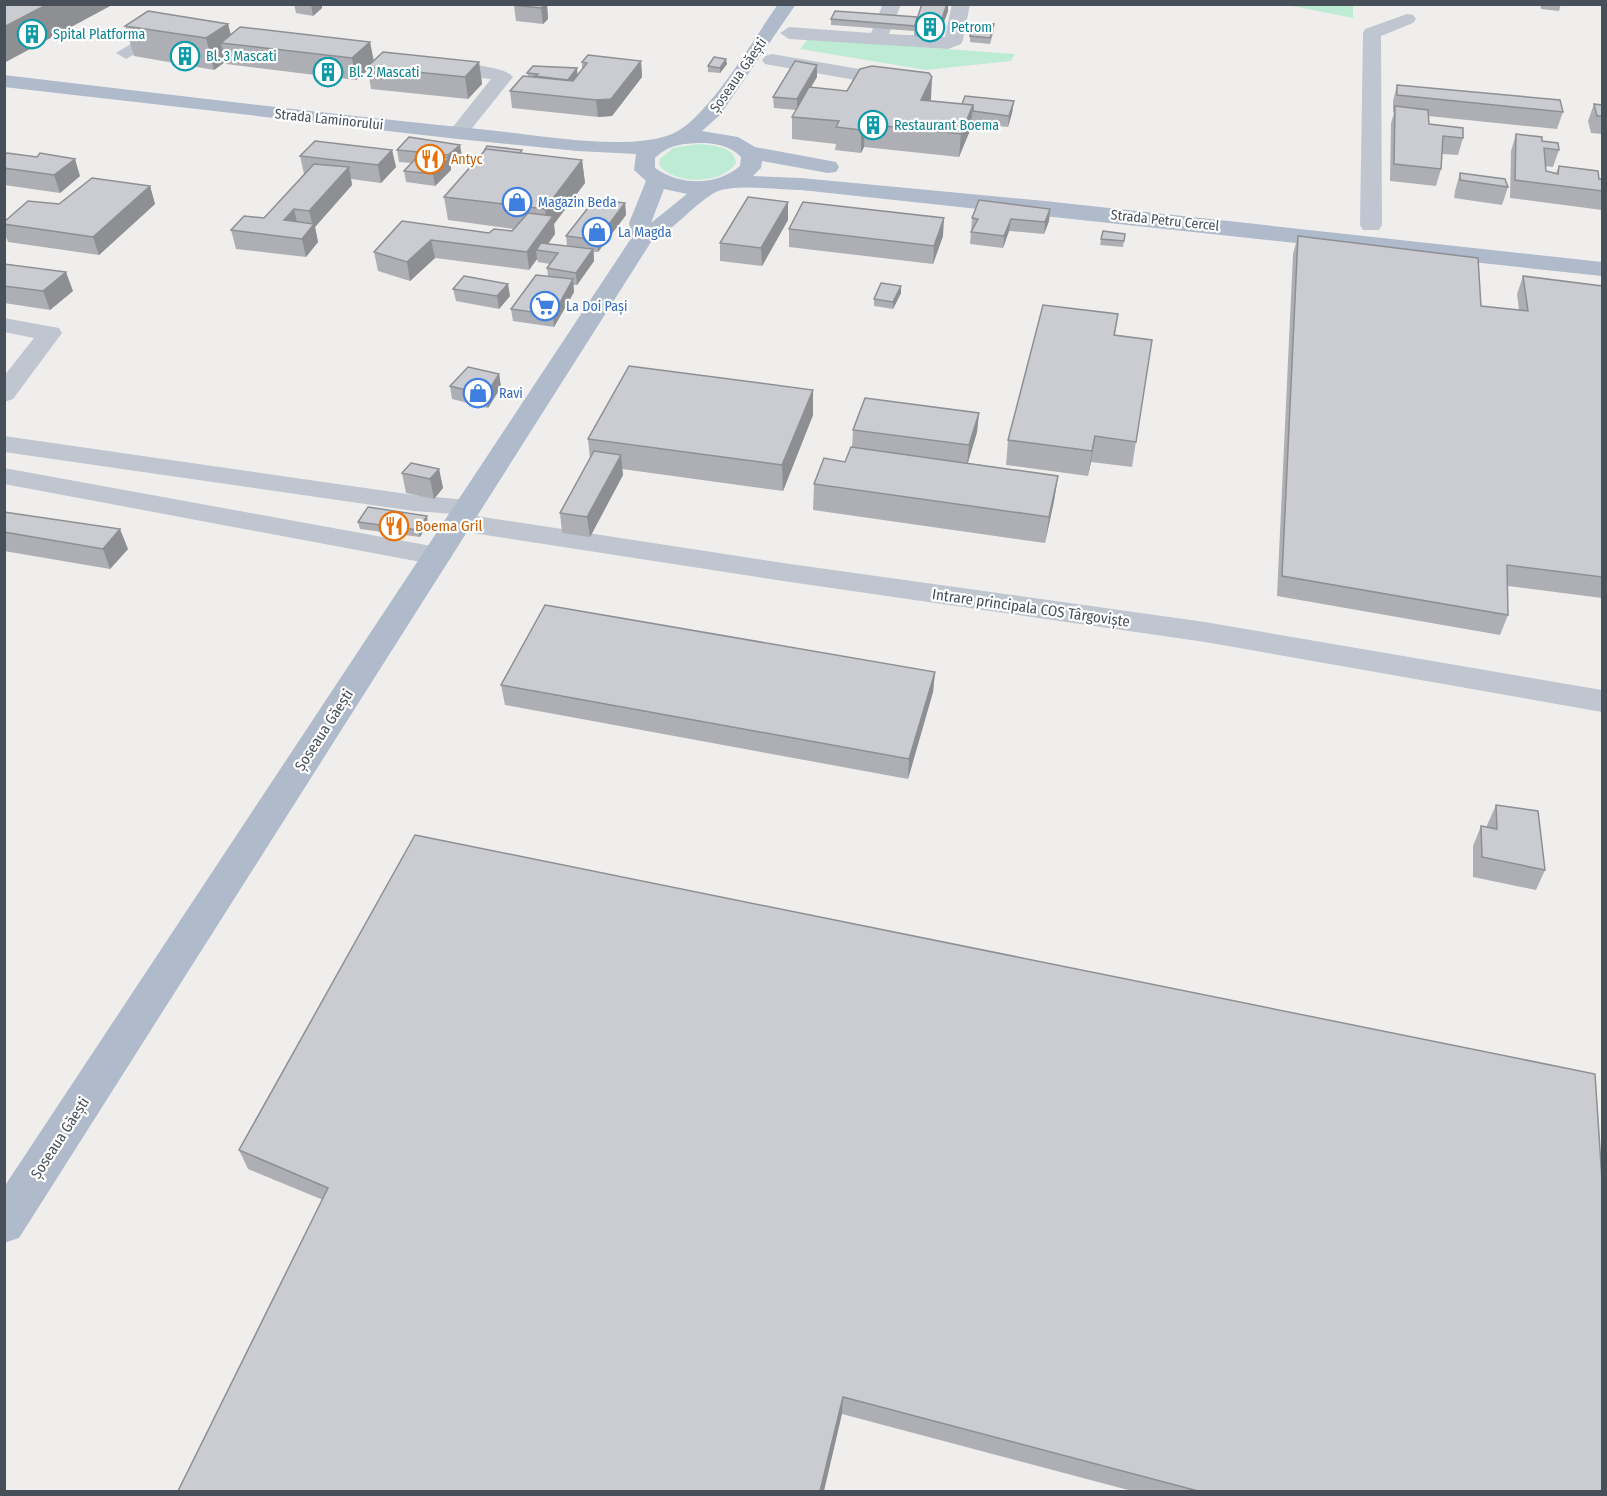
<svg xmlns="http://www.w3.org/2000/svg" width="1607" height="1496" viewBox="0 0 1607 1496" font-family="'Fira Sans Condensed',sans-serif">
<rect width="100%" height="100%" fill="#f0eeed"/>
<path fill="#beebd4" d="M1287,5H1353V18Z
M808,39L1015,54L1011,61L926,70L800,49Z
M698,144C711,145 735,146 736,163C722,185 674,185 659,165L660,159L673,148Z"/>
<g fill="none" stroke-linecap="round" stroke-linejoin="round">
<path fill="#bfc6cf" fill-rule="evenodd" d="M883,4H901L889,34L945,37L952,4H970L963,40L961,44L948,49L789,39L780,33L789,27L871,33Z
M1407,14L1413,15L1416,19L1413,23L1381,36L1382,225L1379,230H1363L1360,225L1363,33L1365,29Z
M154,30L180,34L182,38L173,44L157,42L126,59L116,53Z
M772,54L900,76L910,82L900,88L765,64L762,60L765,56Z
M436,62C453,64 503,64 513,77L465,137H451L448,133L491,79L429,72L426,68Z
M4,318L59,328L62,333L13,399L4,402V376L34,338L4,332Z
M4,436L414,495L478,501L482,507L478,513L470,515L790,564L1205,622L1602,690V712L1205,642L790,582L459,531L449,528L445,522L449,516L454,514L414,511L4,452Z
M4,468L437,547L447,550L452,556L447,562L437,565L4,484Z"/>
<path fill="#afbacb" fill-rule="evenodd" d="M778,4H796L720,115L702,131L738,137L755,147L836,162L839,167L836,172L828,173L762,161L761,168L753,176L801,178L1045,201L1602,262V276L801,190C779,190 732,183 714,193C692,206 676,228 651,242L19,1238L4,1243V1187L632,237L629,223L646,181L634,170L636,154L577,151L458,139L4,87V75C166,94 327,114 488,130C537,135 628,152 672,134C707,120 755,37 778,4ZM705,143C720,144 731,147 741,157L740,166C717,186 680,186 655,168V158C669,144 686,143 705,143ZM664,189L687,194L651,223Z"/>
</g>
<path fill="#aeafb5" d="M294,4H322V8L313,16L296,13Z
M514,4H547L548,19L543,24L516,21L514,5Z
M1540,4H1561L1559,11L1541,9Z
M948,11L938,38L914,36V31L831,25V19L917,17Z
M228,24L231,35L370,42L374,61L479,62L482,84L468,99L371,89L368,70L356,80L226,64L225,62L214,70L134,56L125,26Z
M994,30L990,44L970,42V36Z
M641,61L642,77L612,116L598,117L512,108L510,91L528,76L527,73L578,75L582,69V62Z
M727,64L720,73L708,72V66Z
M817,65V77L811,87L847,91L932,77L930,101L962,104L1014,101L1012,113L1008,127L972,123L971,128L959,157L864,147L861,153L835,150L836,144L792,139V117L796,110L774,108L773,97Z
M1397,85L1563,112L1557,129L1428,116L1429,124L1463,138L1458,155L1442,154L1441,169L1436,186L1390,181L1391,123L1394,113L1393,112V101Z
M1594,104L1602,105V134L1591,133L1588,121Z
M1516,134L1542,141L1559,150L1553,167L1545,166L1546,171L1556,173L1559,166L1602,179V210L1510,198L1511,151Z
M392,150L396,167L381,183L351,179L352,185L315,227L318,242L306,257L236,249L231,230L264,218L304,174L300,156Z
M397,150L462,156L451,166V170L435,186L406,182L404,171L412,163L399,162Z
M522,153L582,160L585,183L554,224L555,234L548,244L567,246L566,236L625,203L626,215L598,252H594V261L577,285H573L574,292L554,327L513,321L511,309L548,276L547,268L550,264L538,262L537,259L529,270L435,258L410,281L378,271L374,252L402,221L489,233L512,231L514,229L448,220L444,197Z
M4,155L80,176L60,193L4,185Z
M1460,173L1508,187L1502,205L1454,198L1455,191Z
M150,186L155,204L99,255L8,242L4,232V222L59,204Z
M1050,209L1049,221L1044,234L1009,231L1003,248L970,244L972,218Z
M788,220L762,266L720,261V243Z
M789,229L943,236L933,264L789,247Z
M1125,234L1123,247L1100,245L1101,239Z
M1298,236L1481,306L1519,310L1517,294L1523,276L1602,286V598L1508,586V615L1500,635L1277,596L1293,254Z
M4,264L73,291L50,310L4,303Z
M453,289L510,296L499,309L456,301Z
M901,293L893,309L874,306V299Z
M1118,314L1115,335L1152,340L1132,467L1091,462L1088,476L1006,465L1008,440Z
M499,374L501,387L488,408L452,399L450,386Z
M979,413L977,432L968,463L1058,476L1054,501L1045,543L813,510L814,484L845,462L852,448L853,430Z
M813,415L783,491L622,469L623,475L590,537L562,533L560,513L590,459L588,439Z
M439,469L443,488L434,499L406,493L402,473Z
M4,512L128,549L110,569L4,551Z
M358,522L428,523L420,537L360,529Z
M935,672L933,692L908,779L505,705L501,685Z
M1496,805L1545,870L1536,890L1473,877V846L1481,826L1487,828V825Z
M239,1150L1602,1491H1132L842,1414L248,1169Z"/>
<path fill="#8d8f93" d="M48,4H114L4,63V27Z
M311,4H322V8L313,16Z
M545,4H547L548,19L543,24L541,8Z
M947,4H948V11L938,38L939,27Z
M228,24L233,44L221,43L225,62L214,70L206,38Z
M370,42L374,64L367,67L368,70L356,80L352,58Z
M726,59L727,64L720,73V68Z
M641,61L642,77L612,116L598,117L596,100Z
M479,62L482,84L468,99L465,77Z
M817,65V77L797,110V99Z
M577,68L578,80L569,91L568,80Z
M932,77L931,99L920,122L921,100Z
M1014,101L1012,113L1008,127L1009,116Z
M973,105L971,128L959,157L961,134Z
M865,124L864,147L861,153V130Z
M460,145L462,156L451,166V170L435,186L433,174L448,159V155Z
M392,150L396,167L381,183L378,165Z
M75,159L80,176L60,193L54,175Z
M582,160L585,183L554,224L555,234L543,251L536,250L537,259L529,270L527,252L547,225L545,209Z
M349,167L352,185L315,227L318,242L306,257L302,239L313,226L309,211Z
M150,186L155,204L99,255L93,237Z
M788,202V220L762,266L761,248Z
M625,203L626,215L598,252L597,240Z
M294,209L298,227L288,238L284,220Z
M1050,209L1049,221L1044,234L1045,222Z
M944,218L943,236L933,264L934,246Z
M1011,219L1009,231L1003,248L1004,236Z
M431,240L435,258L410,281L407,262Z
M593,249L594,261L577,285L576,273Z
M66,272L73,291L50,310L43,291Z
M573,279L574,292L554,327L553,315Z
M508,284L510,296L499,309L497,296Z
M901,286V293L893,309V302Z
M499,374L501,387L488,408L486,395Z
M813,390V415L783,491L782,465Z
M979,413L977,432L967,465L969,445Z
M1095,436L1091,462L1088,476L1092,451Z
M621,455L623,475L590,537L587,517Z
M439,469L443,488L434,499L430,479Z
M1058,476L1054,501L1045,543L1049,517Z
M427,516L428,523L420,537L418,530Z
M120,529L128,549L110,569L103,549Z
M935,672L933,692L908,779L909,759Z
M843,1397L842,1414L824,1491H820Z"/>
<path fill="#caccd2" stroke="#8d8f93" stroke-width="1.5" d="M4,4H48L4,27Z
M514,4H545L541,8L514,5Z
M922,4H947L939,27L915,25Z
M148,11L228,24L206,38L125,26Z
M835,11L917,17L915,26L831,19Z
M975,23L994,24L990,38L970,36Z
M240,27L370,42L352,58L221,43Z
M383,52L479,62L465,77L367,67Z
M588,55L641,61L611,99L596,100L510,91L523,76L573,81L587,63L582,62Z
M714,57L726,59L720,68L708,66Z
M795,61L817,65L797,99L773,97Z
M533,66L577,68L568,80L535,76L538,74L527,73Z
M872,66L929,73L932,77L921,100L973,105L961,134L865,124L861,130L836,127L839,121L792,117L809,87L847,91L860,69Z
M1397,85L1560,100L1563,112L1397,95Z
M965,96L1014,101L1009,116L973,111V105L962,104Z
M1594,104L1602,105V116H1597Z
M1395,106L1428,110L1429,124L1463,128V138L1443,136L1441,169L1394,164Z
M1516,134L1542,137V141L1558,143L1559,150L1544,148L1546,171L1558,174L1559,166L1598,171L1599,179H1602V191L1515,180Z
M409,137L460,145L448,155L397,150Z
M315,141L392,150L378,165L300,156Z
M487,146L522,150L520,153L486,149L484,151Z
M486,149L582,160L545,209L444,197Z
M7,153L37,157L40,153L75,159L54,175L4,168V155Z
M420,154L449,158L433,174L404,171Z
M314,164L349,167L309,211L294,209L284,220L314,224L302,239L231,230L244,216L264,218Z
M1460,173L1505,179L1508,187L1460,180Z
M92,178L150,186L93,237L4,224V222L28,201L59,204Z
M748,197L788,202L761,248L720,243Z
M595,199L625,203L597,240L566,236Z
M979,200L1050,209L1045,222L1011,219L1004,236L971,232L978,219L972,218Z
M803,202L944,218L934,246L789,229Z
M528,213L553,216L527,252L431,240L407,262L374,252L402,221L489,233L494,229L512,231Z
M1103,231L1125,234L1124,241L1101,239Z
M1298,236L1478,258L1481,306L1528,311L1523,276L1602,286V577L1507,565L1508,615L1282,576Z
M541,243L593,249L576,273L547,268L558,253L536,250Z
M4,264L66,272L43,291L4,286Z
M536,275L573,279L553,315L511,309Z
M464,276L508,284L497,296L453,289Z
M881,283L901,286L893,302L874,299Z
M1043,305L1118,314L1114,335L1152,340L1136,442L1095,436L1092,451L1008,440Z
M629,366L813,390L782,465L588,439Z
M468,367L499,374L486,395L450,386Z
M865,398L979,413L969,445L853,430Z
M851,447L1058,476L1049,517L814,484L824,458L845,462Z
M594,451L621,455L587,517L560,513Z
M411,463L439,469L430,479L402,473Z
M368,507L427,516L418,530L358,522Z
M4,512L120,529L103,549L4,532Z
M545,605L935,672L909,759L501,685Z
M1496,805L1538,811L1545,870L1482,857L1481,826L1497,829Z
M415,835L1595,1074L1602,1180V1491H1198L843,1397L820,1491H178L328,1188L239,1150Z"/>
<defs>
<g id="building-ring" transform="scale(1.5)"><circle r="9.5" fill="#fff" stroke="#0f9aa8" stroke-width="1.5"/><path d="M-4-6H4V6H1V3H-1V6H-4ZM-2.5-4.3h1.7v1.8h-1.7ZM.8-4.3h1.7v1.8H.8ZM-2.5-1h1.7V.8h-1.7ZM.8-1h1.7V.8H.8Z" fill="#0f9aa8"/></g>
<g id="restaurant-ring" transform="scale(1.5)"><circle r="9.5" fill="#fff" stroke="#e8710a" stroke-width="1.5"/><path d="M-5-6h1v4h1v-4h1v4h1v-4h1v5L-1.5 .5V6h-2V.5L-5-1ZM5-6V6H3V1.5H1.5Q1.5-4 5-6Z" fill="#e8710a"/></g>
<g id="shop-ring" transform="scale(1.5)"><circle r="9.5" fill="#fff" stroke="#3f7fe0" stroke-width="1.5"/><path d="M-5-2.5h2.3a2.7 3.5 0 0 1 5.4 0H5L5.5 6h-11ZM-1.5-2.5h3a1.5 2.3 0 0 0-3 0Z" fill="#3f7fe0"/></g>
<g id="supermarket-ring" transform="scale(1.5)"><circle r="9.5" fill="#fff" stroke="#3f7fe0" stroke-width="1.5"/><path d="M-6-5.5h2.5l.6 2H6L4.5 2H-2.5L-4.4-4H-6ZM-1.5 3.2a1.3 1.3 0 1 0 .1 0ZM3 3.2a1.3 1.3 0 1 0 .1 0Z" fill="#3f7fe0"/></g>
</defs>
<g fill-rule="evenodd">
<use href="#building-ring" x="930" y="27"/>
<use href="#building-ring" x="32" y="34"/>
<use href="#building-ring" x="185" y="56"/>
<use href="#building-ring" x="328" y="72"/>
<use href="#building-ring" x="873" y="125"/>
<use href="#restaurant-ring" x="430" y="159"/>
<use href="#shop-ring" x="517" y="202"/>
<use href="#shop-ring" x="597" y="232"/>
<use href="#supermarket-ring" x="545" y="306"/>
<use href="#shop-ring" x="478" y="393"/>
<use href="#restaurant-ring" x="394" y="526"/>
</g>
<g text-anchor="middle" stroke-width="4.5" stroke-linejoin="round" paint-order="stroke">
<g font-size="14" fill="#0d838f" stroke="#fff" text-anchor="start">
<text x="951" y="32">Petrom</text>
<text x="53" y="39">Spital Platforma</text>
<text x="206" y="61">Bl. 3 Mascati</text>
<text x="349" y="77">Bl. 2 Mascati</text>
<text x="894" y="130">Restaurant Boema</text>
</g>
<g font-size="14" fill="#474f59" stroke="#fff">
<text transform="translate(738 75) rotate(-55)" y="5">Șoseaua Găești</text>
<text transform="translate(329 119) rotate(6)" y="5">Strada Laminorului</text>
<text transform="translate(1165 220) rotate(6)" y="5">Strada Petru Cercel</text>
</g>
<g font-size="14" fill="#c56008" stroke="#fff" text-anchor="start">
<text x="451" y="164">Antyc</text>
</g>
<g font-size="14" fill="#366cbe" stroke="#fff" text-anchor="start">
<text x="538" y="207">Magazin Beda</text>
<text x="618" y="237">La Magda</text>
<text x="566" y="311">La Doi Pași</text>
<text x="499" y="398">Ravi</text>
</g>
<g font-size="15" fill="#c56008" stroke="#fff" text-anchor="start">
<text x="415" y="531">Boema Gril</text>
</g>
<g font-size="15" fill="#474f59" stroke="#fff">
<text transform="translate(1031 608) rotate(8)" y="5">Intrare principala COS Târgoviște</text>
<text transform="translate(324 730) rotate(-57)" y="5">Șoseaua Găești</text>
<text transform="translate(60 1138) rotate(-57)" y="5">Șoseaua Găești</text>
</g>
</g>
<rect width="1607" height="1496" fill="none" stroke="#474f59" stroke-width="12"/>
</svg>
